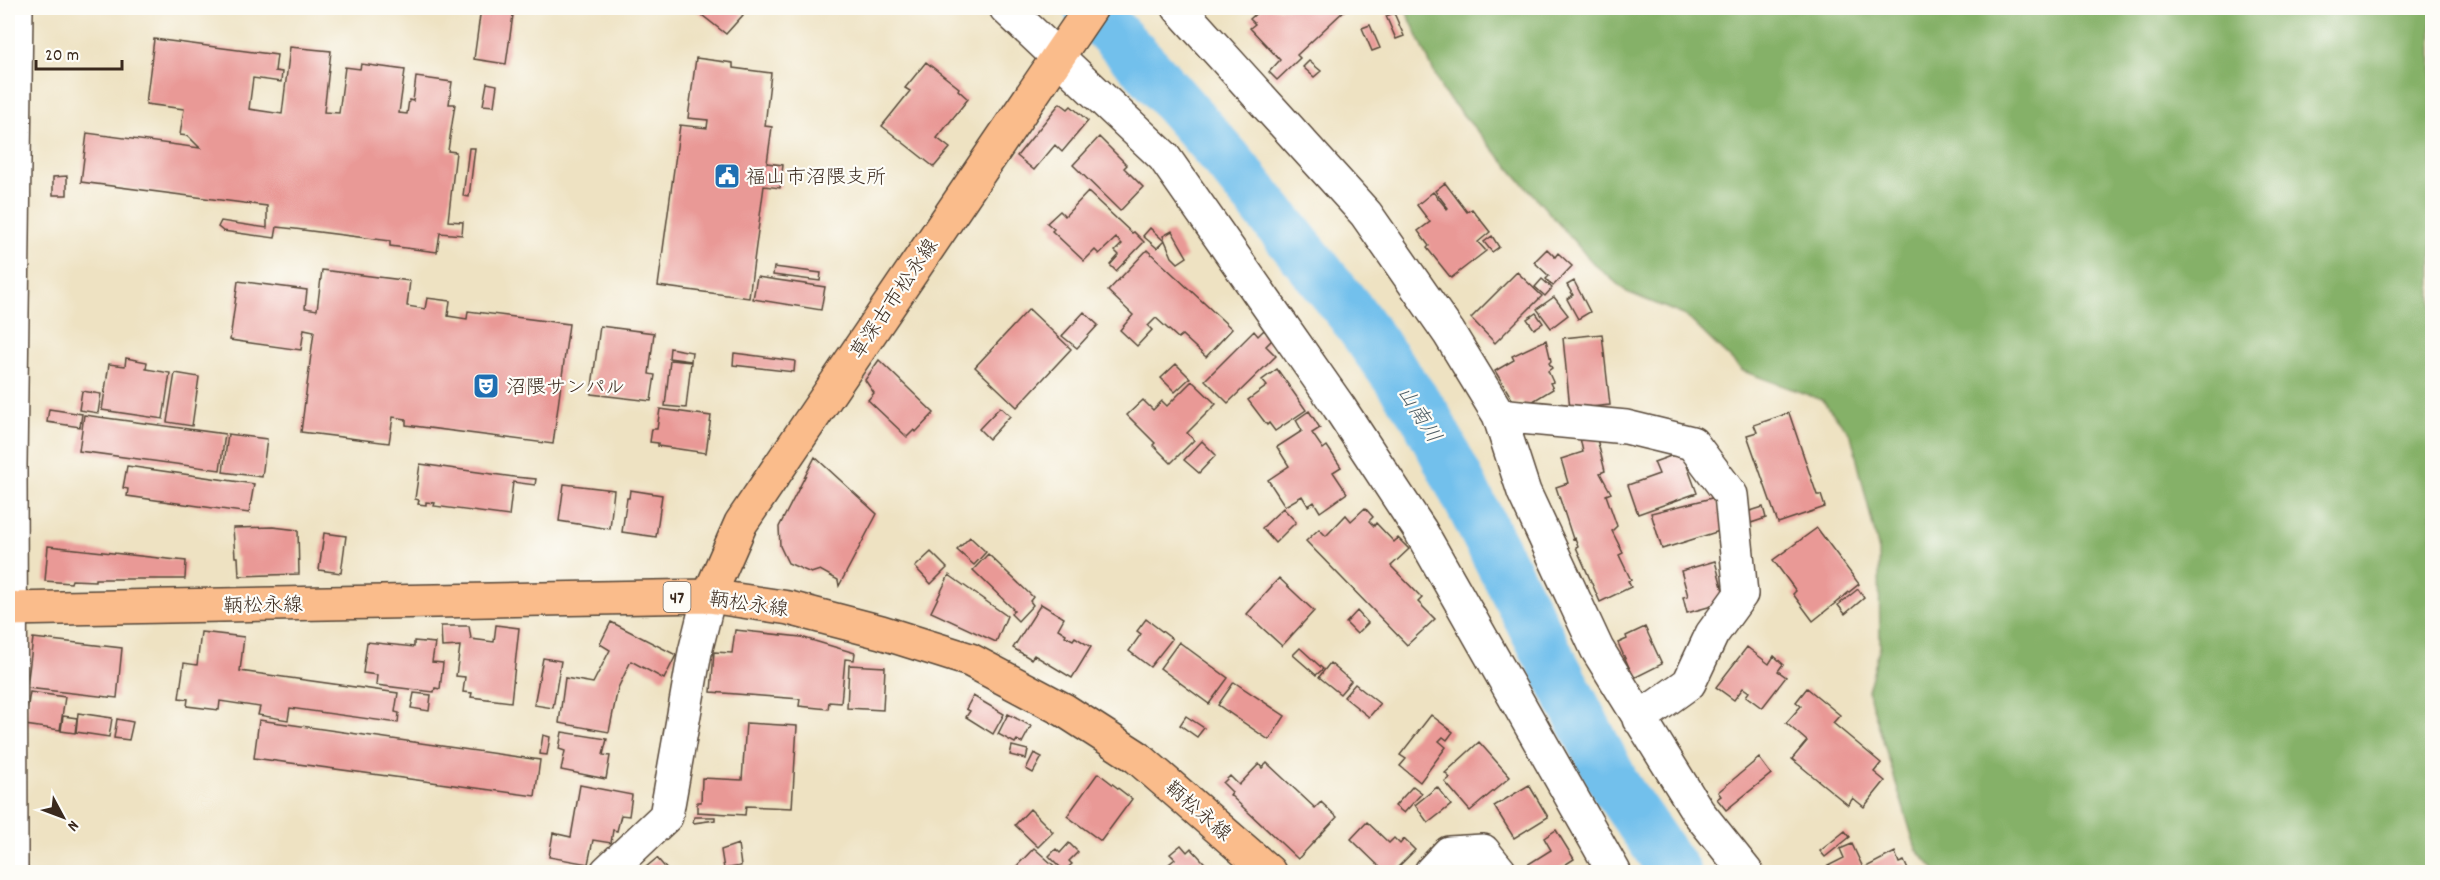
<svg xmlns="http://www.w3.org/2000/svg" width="2440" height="880" viewBox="0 0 2440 880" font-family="Dekko,'Klee One',sans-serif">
<rect width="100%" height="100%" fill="#fdfcf7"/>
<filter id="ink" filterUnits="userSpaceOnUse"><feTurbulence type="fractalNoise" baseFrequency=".0167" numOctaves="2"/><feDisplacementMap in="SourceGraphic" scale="12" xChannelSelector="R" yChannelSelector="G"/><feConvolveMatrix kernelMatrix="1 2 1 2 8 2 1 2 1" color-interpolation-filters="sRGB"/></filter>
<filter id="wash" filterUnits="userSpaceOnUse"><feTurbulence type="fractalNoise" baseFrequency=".008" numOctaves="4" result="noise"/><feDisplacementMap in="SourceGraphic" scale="24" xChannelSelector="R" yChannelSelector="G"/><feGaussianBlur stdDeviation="1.35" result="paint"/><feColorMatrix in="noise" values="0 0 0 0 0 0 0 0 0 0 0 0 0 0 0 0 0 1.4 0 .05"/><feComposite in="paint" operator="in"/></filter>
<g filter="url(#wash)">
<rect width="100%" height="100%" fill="#eee2c2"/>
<path fill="#85b168" stroke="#606e43" stroke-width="1.5" d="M1405,8H2432V872H1937L1916,849L1868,691L1880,647L1879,551L1851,435L1822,400L1743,371L1686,316L1627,292L1593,263L1443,92Z"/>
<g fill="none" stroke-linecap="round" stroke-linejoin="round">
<path stroke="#72c0ec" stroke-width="51" d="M1089,8L1151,73L1228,161L1352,314L1426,417L1617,789L1675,872"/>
</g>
<g id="blocks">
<path fill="#e99996" d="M481,8H514L506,64L474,59Z
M693,8H734L743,15L726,34Z
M1262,8H1347L1297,55L1300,58L1277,80L1269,72L1280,60L1250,28L1255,24L1250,19Z
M1394,13L1404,36L1396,39L1386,16Z
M1370,25L1380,48L1372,51L1362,28Z
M154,39L277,55L275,71L282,72L281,82L253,78L249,109L282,114L290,47L331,51L324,112L339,113L345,67L360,69L361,64L405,70L399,113L407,114L409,100L413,101L416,77L452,82L449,104H455L448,151L456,152L448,221L463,222L462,235L440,233L437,252L390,246V241L295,229L277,227L275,238L223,231L218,227L221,221L267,228V206L81,182L87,133L200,148L188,136L180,135L184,109L146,104Z
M696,58L733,63V68L771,73L765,126L772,127L767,163L783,165L780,188L764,186L749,298L658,286L680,125L707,128L708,120L688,118Z
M1309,61L1321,71L1314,77L1303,67Z
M926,62L959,88L958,90L968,99L937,138L950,148L934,167L882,126L910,91L905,88Z
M487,83L497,85L494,106L483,105Z
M1060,103L1068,109L1071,106L1088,121L1062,152L1055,145L1034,170L1017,156Z
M1099,137L1127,165L1124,168L1143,187L1120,211L1073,165Z
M469,148H475L469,197L463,196Z
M67,176V195H53V177Z
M1445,183L1467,212L1472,209L1490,232L1478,242L1486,251L1451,278L1427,248L1429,246L1418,231L1430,222L1417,205L1433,192L1447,209L1448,208L1435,191Z
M1088,192L1132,233L1134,232L1144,242L1116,271L1110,265L1119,255L1115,251L1122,244L1116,238L1099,254L1095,250L1084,261L1052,231L1054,229L1047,223L1060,211L1065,216Z
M1150,228L1164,241L1157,248L1143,236Z
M1172,231L1187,257L1178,263L1172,257L1163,236Z
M1492,236L1499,247L1492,252L1484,242Z
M1547,249L1555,257L1558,253L1572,266L1553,286L1546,279L1549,276L1534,262Z
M1147,250L1232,329L1206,357L1182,335L1178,338L1156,318L1148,326L1152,330L1137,346L1120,330L1133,315L1108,291Z
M774,267L821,273L820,281L773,275Z
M322,270L410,281L407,306L425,309L427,298L450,301L448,316L467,319L468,311L569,324L553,444L406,425V419L393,417L389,443L301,432L314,331L304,329L301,350L230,340L238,281L307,290L305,308L317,310Z
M1517,272L1542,296L1495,343L1471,318Z
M757,277L825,287L821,310L753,299Z
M1542,279L1552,288L1545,296L1535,287Z
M1574,281L1590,312L1578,319L1567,299L1573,295L1567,285Z
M1554,297L1568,315L1551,328L1537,309Z
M1029,309L1071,349L1017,407L975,367Z
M1084,312L1098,325L1077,348L1062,336Z
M1536,313L1543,323L1534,329L1527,319Z
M600,326L654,333L649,374L655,375L651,401L591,394Z
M1264,330L1273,339L1266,346L1276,356L1228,403L1205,380L1254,331L1258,336Z
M1602,334L1610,405L1570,409L1563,338Z
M1546,340L1551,361L1549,363L1552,368L1548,371L1553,382L1550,383L1553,389L1525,406L1521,400L1515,404L1495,371L1514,360L1512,356Z
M670,348L692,352L691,361L669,358Z
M734,353L795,361L794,372L733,365Z
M126,358L147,362L146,369L170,373L163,419L102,410L109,364L125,366Z
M670,360L691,362L686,408L665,406Z
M879,360L934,413L916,432L914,430L907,437L868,400L874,393L865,380Z
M1176,364L1190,378L1175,392L1161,378Z
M1277,369L1306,410L1275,431L1269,423L1267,425L1248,400L1267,386L1262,380Z
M175,373L199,377L192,426L167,422Z
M1192,381L1216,404L1187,433L1194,440L1171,463L1153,445L1155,443L1127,415L1143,400L1153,410L1162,401L1167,406Z
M82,391L101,394L98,413L79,410Z
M1000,407L1010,416L989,439L979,429Z
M49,409L82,414L80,427L47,422Z
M660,409L711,416L706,453L658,446V443L650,442L652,429H657Z
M1309,411L1320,428L1312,433L1323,449L1327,446L1341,467L1333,472L1347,493L1320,512L1314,502L1308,506L1302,496L1285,506L1268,480L1289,466L1277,447L1302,431L1296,420Z
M1789,413L1817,495H1821L1825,507L1778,523L1747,435L1757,432L1754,425Z
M84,415L225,434L220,470L79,451Z
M1579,433L1596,435L1605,471L1600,473L1611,493L1606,495L1617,526L1612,531L1623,553L1619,555L1631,580L1628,581L1631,587L1600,602L1576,547L1578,546L1575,538L1573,539L1556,487L1568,483L1561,459L1583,452Z
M228,434L267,439L262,477L223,472Z
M1202,441L1216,455L1199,473L1184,460Z
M1682,452L1697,493L1638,514L1628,485L1659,474L1654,462Z
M815,457L877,514L839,586L838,580L820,570L811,573L788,563L780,546L779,527Z
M420,464L514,477L536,479L535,485L513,482L509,516L434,506L435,503L426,502V505L418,504L419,500L415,499Z
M127,466L254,484L249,513L127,496L128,489L123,488Z
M564,484L614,490L610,529L559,521Z
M630,490L662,495L656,537L622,532L627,498H629Z
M1716,497L1726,529L1662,549L1651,513Z
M1763,507L1766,518L1751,523L1747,512Z
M1283,508L1296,522L1275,543L1262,528Z
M1365,508L1373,517L1369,521L1374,526L1376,523L1394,542L1398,538L1409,549L1391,566L1422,598L1418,602L1435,619L1407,645L1306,541L1319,529L1326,536L1346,515L1351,521Z
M273,527L298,530L299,574L239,576L238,557H235L233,528Z
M1817,528L1859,584L1813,621L1793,594L1796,591L1773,560Z
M324,533L346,536L341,573L319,570Z
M970,537L986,552L974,565L957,550Z
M48,546L186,561L185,579H95V581L72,580L71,583L45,581Z
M931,552L947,568L931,584L915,567Z
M988,554L1033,597L1030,601L1033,605L1018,621L1011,614L1014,610L973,570Z
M1715,561L1726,602L1687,613L1683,597L1688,596L1681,571Z
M949,575L1007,616L996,642L931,612Z
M1279,578L1314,611L1282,646L1247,614Z
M1858,589L1864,598L1845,614L1838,605Z
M1041,604L1064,618L1058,629L1066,634L1065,636L1073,640L1075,637L1091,647L1072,678L1034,655L1031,659L1013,648Z
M1357,611L1368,623L1357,634L1346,623Z
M1146,619L1172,639L1150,667L1129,651L1141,634L1137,631Z
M611,622L676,655L664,679L631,661L618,688L609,732L559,723L565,678L593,683L610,650L600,644Z
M496,625L519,628L511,702L471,697L472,693L463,692L465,677L456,676L460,646L442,647L441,626H469L471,639L494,642Z
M1645,627L1662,664L1634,678L1618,643L1627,639L1626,636Z
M735,630L801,637L855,653L854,660L845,659L841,703L829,702L828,709L799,706L800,699L711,692L714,652L732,653Z
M201,632L244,637L240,671L398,693L395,712L399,713L398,723L290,708L288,720L258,715L260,707L220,701L219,710L187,706L188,699L179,698L184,663L197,665Z
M33,638L122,648L117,698L27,688Z
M414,641L435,643L432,662L443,663L440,689L435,688L434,692L376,685L377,675L363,673L367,642L414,647Z
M1179,642L1228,678L1209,704L1160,668Z
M1747,647L1769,664L1774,656L1783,664L1778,671L1786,677L1762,708L1746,696L1749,692L1743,688L1734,700L1716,687Z
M1300,648L1323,669L1316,675L1293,655Z
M543,658L561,661L553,708L534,705Z
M1330,663L1351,681L1340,694L1319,677Z
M849,665L885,667L883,710L847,708Z
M1234,682L1285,716L1269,740L1218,705Z
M1355,684L1380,704L1369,717L1344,697Z
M1807,688L1840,715L1833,723L1881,763L1874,772L1885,781L1864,807L1853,798L1848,805L1792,759L1807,741L1786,723L1801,706L1796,702Z
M30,692L65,697L60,730L25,725Z
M414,693L431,695L429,711L411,708Z
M973,696L1004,714L993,734L966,717L970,711L966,709Z
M78,713L112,718L109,737L76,732Z
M1008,714L1031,726L1022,743L1017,740L1015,743L998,734Z
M1431,715L1453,732L1447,740L1443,737L1439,741L1446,747L1420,782L1400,766L1406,759L1400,755Z
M63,716L77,718L75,733L61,731Z
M1186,716L1204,728L1197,737L1180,725Z
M117,719L133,722L129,740L114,738Z
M259,720L540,760L535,796L254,758Z
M746,723L797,726L792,808L746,806L745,815L697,812V802H701L702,778L742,780Z
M562,732L607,739L603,755L610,756L606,779L561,770L565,751L559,749Z
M543,735L550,737L547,755L540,754Z
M1479,742L1510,777L1470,811L1445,782L1450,778L1445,773Z
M1012,746L1028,750L1026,759L1010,755Z
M1034,753L1042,757L1033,773L1026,769Z
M1759,758L1771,774L1726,810L1717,799L1721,796L1718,792Z
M1267,763L1315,808L1321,802L1337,817L1298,859L1230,795L1232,792L1223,783L1230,776L1239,785L1259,764L1262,768Z
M1098,773L1132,799L1101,841L1067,816Z
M580,785L632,795L629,816L621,815L617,831L613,830L611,843L593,840L588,864L549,857L553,833L571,837Z
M1529,785L1548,817L1514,838L1494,806Z
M1413,786L1422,793L1404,813L1395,806Z
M1437,787L1451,805L1428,823L1415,805Z
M1030,809L1053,832L1038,847L1015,825Z
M694,817H715V820L693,823Z
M1367,822L1389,843L1394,838L1400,844L1404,839L1415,850L1393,872H1385L1351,839Z
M1556,830L1574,859L1554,872H1532L1527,865L1551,850L1544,838Z
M1845,831L1850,837L1825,857L1820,851Z
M1069,843L1078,852L1069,861L1072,864L1064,871L1049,856L1056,849L1060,853Z
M738,844L741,866L724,869L721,850Z
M1852,844L1865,872H1819L1818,871L1844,858L1840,849Z
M1181,845L1187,852L1191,848L1213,872H1159L1175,859L1170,854Z
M1034,848L1061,872H1011Z
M1895,852L1899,863L1904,861L1909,872H1869L1866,867Z
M657,858L669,872H640Z"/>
</g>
</g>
<g filter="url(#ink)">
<use href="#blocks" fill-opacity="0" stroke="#564637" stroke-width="1.5"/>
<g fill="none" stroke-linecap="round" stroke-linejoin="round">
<g stroke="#564637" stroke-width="36">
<path id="minor" d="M1006,8L1164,157L1339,407L1420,530L1614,872
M1179,8L1366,214L1449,333L1499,415L1524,492L1597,649L1698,812L1746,872
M1499,415L1626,427L1692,443L1731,495L1741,594L1712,634L1689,683L1639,719
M11,872L10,465L16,8
M607,872L666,816L695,652L709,596
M1431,872L1449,853L1483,851L1500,872"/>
</g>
<g stroke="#564637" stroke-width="36">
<path id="major" d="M709,596L741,523L1091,8
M8,609L709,596L789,608L881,632L970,660L1064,710L1137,757L1269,872"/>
</g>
<use href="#minor" stroke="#fff" stroke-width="33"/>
<use href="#major" stroke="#fabc8b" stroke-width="33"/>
</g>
</g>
<defs>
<g id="civic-square" transform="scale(1.35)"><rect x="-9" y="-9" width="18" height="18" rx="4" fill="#1f6fb2" stroke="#fdfcf7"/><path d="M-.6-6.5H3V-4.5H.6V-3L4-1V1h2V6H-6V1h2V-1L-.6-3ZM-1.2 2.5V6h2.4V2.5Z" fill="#fff"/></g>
<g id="theatre-square" transform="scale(1.35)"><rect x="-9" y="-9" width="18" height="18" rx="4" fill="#1f6fb2" stroke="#fdfcf7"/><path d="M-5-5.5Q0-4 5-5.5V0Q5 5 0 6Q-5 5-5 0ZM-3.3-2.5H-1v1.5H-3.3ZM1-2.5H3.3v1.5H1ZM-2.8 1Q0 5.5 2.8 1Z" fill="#fff"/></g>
</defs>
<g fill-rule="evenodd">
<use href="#civic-square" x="727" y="176"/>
<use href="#theatre-square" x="486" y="386"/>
</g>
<g text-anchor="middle" stroke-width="4.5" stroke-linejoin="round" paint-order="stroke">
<rect fill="#fdfcf7" stroke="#75695f" stroke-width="1.5" x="663.5" y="582" width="27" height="30" rx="4.5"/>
<g font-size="18" font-weight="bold" fill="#3b2a1e">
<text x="677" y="603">47</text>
</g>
<g font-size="20" fill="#3b2a1e" stroke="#fdfcf7" text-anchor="start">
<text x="746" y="183">福山市沼隈支所</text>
<text x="506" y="393">沼隈サンパル</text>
</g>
<g font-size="20" fill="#3b2a1e" stroke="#fdfcf7">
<text transform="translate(893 298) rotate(-56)" y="7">草深古市松永線</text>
<text transform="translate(749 603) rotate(8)" y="7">鞆松永線</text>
<text transform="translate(263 604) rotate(-1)" y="7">鞆松永線</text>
<text transform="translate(1199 810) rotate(41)" y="7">鞆松永線</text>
</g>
<g font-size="21" font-style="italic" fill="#4e5e66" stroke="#fdfcf7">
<text transform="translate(1420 414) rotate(58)" y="7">山南川</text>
</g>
</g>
<rect width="2440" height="880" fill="none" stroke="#fdfcf7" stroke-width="30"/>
<g transform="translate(63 817) rotate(131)" stroke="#fdfcf7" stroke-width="4.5" paint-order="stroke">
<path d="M0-4.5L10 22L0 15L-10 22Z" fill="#3b2a1e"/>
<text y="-9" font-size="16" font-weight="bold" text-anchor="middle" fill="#3b2a1e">N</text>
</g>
<path d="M36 60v9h86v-9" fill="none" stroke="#3b2a1e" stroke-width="3"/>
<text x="45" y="60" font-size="18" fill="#3b2a1e" stroke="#fdfcf7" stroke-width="4.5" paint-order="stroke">20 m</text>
</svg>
